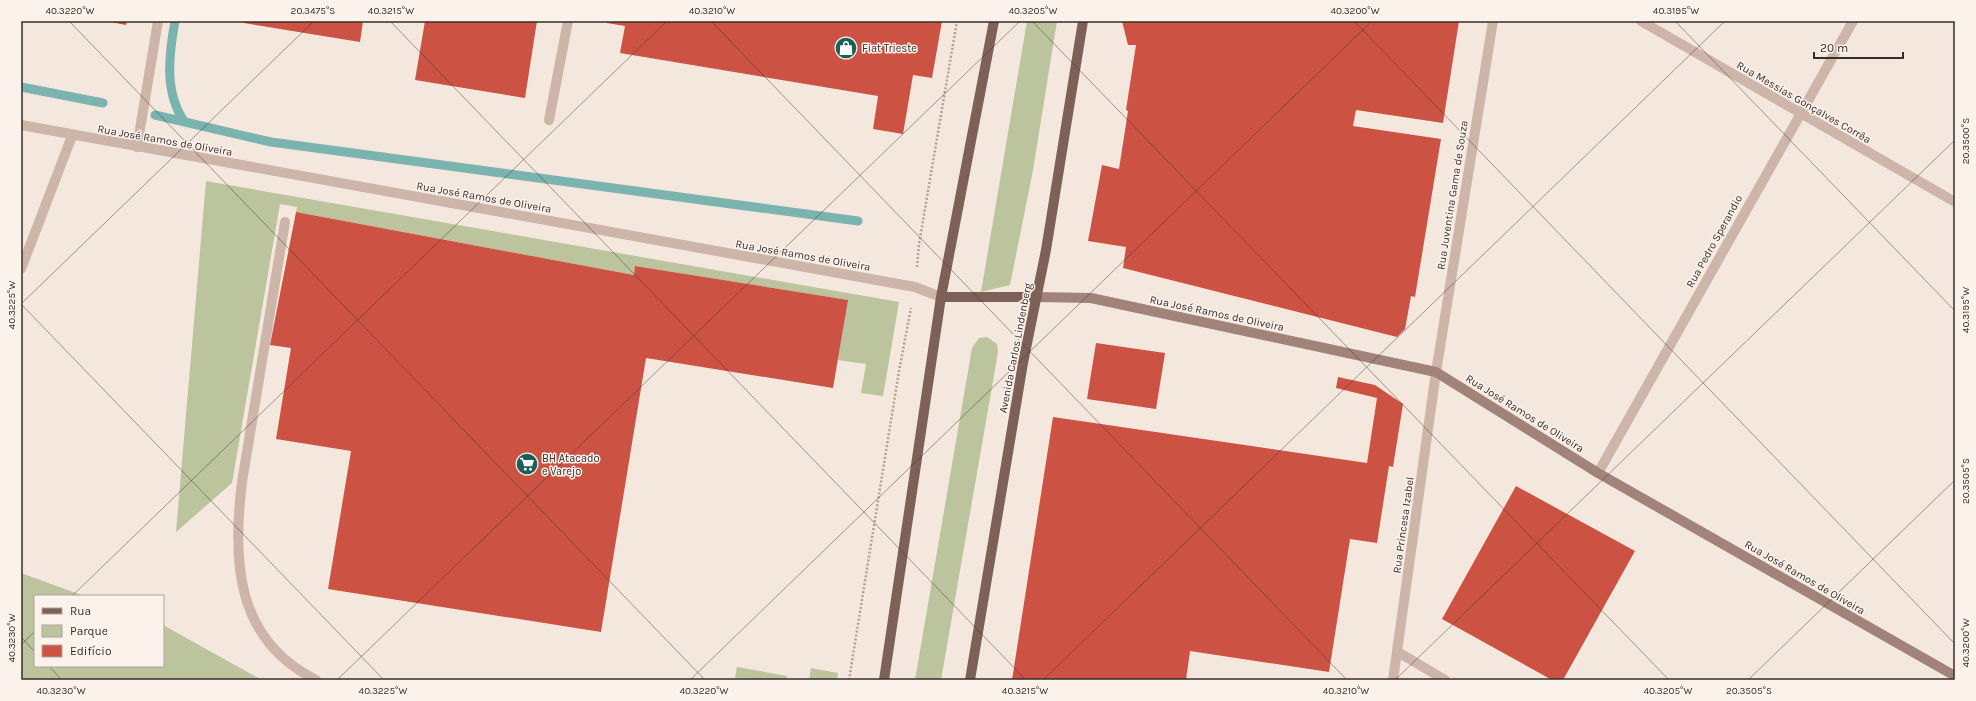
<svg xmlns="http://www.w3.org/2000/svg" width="1976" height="701" viewBox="0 0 1976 701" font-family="Karla,sans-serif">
<rect width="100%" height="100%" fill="#f4e7de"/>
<path fill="#bcc49d" d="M1027,21H1057L1033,170L1010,285L981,292Z
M206,181L899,302L883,396L861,393L866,364L838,360L847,300L636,266L634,275L296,212L297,207L280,204L232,483L176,532Z
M987,337L997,344L998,352L941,680H915L972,348L979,338Z
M21,573L84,596H35V666H163V625L262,680H21Z
M737,667L787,676L786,680L735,678Z
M811,668L838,673L837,680H809Z"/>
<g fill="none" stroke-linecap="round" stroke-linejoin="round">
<path stroke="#7bb3ae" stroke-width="9" d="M175,21C169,54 164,92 184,121
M21,87L103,103
M155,115L271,142L858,221"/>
</g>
<path fill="#cc5344" d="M106,21H127L126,25Z
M245,21H363L360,42L244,23Z
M425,21H537L525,98L415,80Z
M607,21H942L932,78L913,75L903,134L873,129L878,96L620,53L625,26L607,23Z
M1122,21H1459L1443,123L1356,110L1353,126L1441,139L1415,297L1411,296L1405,329L1397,337L1123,268L1126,247L1088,241L1102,165L1119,169L1128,111L1126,110L1136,45H1128Z
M296,212L634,275L635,266L848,300L833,388L646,358L601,632L328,589L351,451L276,439L291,348L270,345Z
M1096,343L1165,353L1156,409L1087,399Z
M1338,377L1375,385L1403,404L1393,467L1389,466L1377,543L1350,539L1329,672L1190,651L1186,680H1012L1053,417L1367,463L1377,398L1336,388Z
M1516,486L1635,551L1563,680H1552L1442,619Z"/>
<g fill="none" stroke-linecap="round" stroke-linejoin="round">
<path stroke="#b99e93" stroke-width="2.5" stroke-dasharray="2 2" stroke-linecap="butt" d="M917,267L919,244L957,21
M849,680L899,371L911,308"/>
<path stroke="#cdb5a9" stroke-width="10" d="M285,222L242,482C232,562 236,640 316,680"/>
<path stroke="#cdb5a9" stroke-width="10" d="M1641,21L1955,202
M549,120L568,21
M21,125L915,287L941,297
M137,147L158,21
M21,269L72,136
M1598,473L1853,21
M1398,652L1445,680
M1393,680L1436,372L1493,21"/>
<path stroke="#a1837a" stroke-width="10" d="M1037,297L1091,298L1436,372L1598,473L1955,676"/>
<path stroke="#7d6159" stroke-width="10" d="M941,297H1037
M884,680L941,297L994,21
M970,680L1023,363L1046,250L1083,21"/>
</g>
<path fill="none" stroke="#3a2c29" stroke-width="1" stroke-opacity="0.45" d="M69,21L705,680M390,21L1026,680M711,21L1347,680M1032,21L1669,680M1354,21L1955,644M1675,21L1955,311M21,304L384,680M21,304L314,21M72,596L667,21M21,637L35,652M21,645L35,631M49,666L62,680M337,680L1020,21M690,680L1372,21M1043,680L1725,21M1395,680L1955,140M1748,680L1955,480"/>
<defs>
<g id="shop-disc" transform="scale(1.15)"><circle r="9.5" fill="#1c5e5a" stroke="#fbf2eb"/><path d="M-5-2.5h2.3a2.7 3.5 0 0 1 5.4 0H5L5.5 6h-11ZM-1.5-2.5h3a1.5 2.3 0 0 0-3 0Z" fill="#fff"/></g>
<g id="supermarket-disc" transform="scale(1.15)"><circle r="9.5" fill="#1c5e5a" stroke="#fbf2eb"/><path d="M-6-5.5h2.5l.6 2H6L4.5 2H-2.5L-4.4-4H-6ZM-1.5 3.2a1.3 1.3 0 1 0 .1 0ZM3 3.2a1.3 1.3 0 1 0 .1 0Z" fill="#fff"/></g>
</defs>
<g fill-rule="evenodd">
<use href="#shop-disc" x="846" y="48"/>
<use href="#supermarket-disc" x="527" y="464"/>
</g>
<g text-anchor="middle" stroke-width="3" stroke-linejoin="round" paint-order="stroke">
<g font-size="11" fill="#3a2c29" stroke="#fbf2eb" text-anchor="start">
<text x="862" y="52">Fiat Trieste</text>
<text x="542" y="462">BH Atacado<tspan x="542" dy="13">e Varejo</tspan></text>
</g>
<g font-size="11" fill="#3a2c29" stroke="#fbf2eb">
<text transform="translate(1804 102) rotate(30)" y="4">Rua Messias Gonçalves Corrêa</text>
<text transform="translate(165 140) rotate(10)" y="4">Rua José Ramos de Oliveira</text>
<text transform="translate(1452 195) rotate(-81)" y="4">Rua Juventina Gama de Souza</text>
<text transform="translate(484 197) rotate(10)" y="4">Rua José Ramos de Oliveira</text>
<text transform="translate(1714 241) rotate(-61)" y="4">Rua Pedro Sperandio</text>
<text transform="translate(803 255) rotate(10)" y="4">Rua José Ramos de Oliveira</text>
<text transform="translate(1217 313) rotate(12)" y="4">Rua José Ramos de Oliveira</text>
<text transform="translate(1015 348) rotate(-79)" y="4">Avenida Carlos Lindenberg</text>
<text transform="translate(1525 413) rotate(32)" y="4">Rua José Ramos de Oliveira</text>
<text transform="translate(1403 525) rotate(-82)" y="4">Rua Princesa Izabel</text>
<text transform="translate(1805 577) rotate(30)" y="4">Rua José Ramos de Oliveira</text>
</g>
</g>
<rect width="1976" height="701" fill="none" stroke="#fbf2eb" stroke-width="44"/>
<rect x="34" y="595" width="130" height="72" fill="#fbf2eb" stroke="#aea39d"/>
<rect x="42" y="608" width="20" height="6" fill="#7d6159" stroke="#aea39d"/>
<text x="70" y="615" font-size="12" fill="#3a2c29">Rua</text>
<rect x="42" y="625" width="20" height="12" fill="#bcc49d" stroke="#aea39d"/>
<text x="70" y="635" font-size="12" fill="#3a2c29">Parque</text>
<rect x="42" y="645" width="20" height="12" fill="#cc5344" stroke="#aea39d"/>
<text x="70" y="655" font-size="12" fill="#3a2c29">Edifício</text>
<path d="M1814 52v6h89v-6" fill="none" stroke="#3a2c29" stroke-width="2"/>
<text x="1820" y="52" font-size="12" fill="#3a2c29" stroke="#fbf2eb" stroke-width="3" paint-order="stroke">20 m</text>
<rect x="22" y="22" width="1932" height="657" fill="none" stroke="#3a2c29" stroke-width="1.5"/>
<g font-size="10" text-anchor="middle" fill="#3a2c29">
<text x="70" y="14">40.3220°W</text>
<text x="313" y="14">20.3475°S</text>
<text x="391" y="14">40.3215°W</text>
<text x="712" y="14">40.3210°W</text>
<text x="1033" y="14">40.3205°W</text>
<text x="1355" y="14">40.3200°W</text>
<text x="1676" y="14">40.3195°W</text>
<text transform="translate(1965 141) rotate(-90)" y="4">20.3500°S</text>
<text transform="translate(11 305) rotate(-90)" y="4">40.3225°W</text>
<text transform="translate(1965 310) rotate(-90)" y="4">40.3195°W</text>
<text transform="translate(1965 481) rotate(-90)" y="4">20.3505°S</text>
<text transform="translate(11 638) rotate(-90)" y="4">40.3230°W</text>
<text transform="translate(1965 643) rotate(-90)" y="4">40.3200°W</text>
<text x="61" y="694">40.3230°W</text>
<text x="383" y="694">40.3225°W</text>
<text x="704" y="694">40.3220°W</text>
<text x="1025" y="694">40.3215°W</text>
<text x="1346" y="694">40.3210°W</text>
<text x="1668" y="694">40.3205°W</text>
<text x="1749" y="694">20.3505°S</text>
</g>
</svg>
